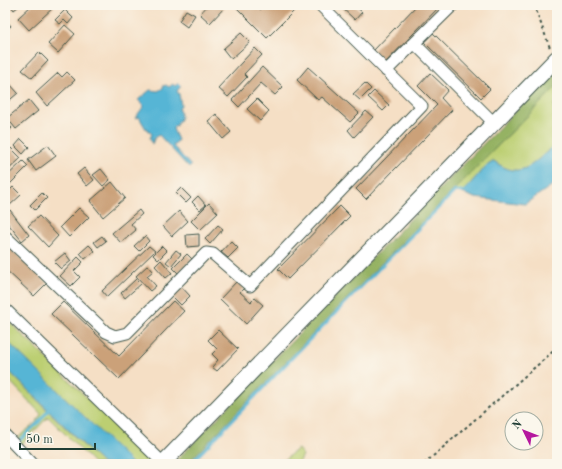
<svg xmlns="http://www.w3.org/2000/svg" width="562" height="469" viewBox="0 0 562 469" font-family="'Old Standard TT',serif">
<rect width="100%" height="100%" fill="#fbf7ec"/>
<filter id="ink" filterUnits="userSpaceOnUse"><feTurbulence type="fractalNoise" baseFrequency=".025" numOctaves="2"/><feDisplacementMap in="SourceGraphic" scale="8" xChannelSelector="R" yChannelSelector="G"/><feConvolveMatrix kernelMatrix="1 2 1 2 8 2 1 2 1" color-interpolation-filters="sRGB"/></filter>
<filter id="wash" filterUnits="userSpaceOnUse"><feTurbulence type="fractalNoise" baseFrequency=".012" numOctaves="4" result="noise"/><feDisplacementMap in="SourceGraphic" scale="16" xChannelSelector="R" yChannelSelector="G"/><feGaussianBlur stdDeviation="0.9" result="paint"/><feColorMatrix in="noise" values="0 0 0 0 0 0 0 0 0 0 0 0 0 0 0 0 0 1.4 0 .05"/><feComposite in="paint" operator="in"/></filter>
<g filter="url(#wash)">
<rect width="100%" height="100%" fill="#f5dfc5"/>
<path fill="#bccf72" stroke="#6e8653" d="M557,86V101L554,105L557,116V143C534,161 523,183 494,161L485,167L463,192L454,190Z
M5,318L148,457L150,464H132L5,339Z
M5,367L49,412L103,464H95L48,417L21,445L17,440C22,433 24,432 31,427C36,424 38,419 41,414L5,376Z
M298,449L303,455L299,463L300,464H280L291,454Z"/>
<path fill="#95b264" stroke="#5a784c" d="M557,68V86L384,261L187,464H173Z"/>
<path fill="#57b5d5" stroke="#3b7984" d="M178,83L181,86L177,91L179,94L181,105L179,108L181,117L176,126H174L173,129L178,140L173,146L191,166L189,168L159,135L155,137L152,144L150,138L152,134L146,129L139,117L135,118L144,106L138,100L150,90L158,91L163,88V86L166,85L169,87L173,84L175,86Z
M557,143V182L525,204L475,198L462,193L485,167L494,161C522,183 535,161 557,143Z
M5,339L132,463V464H103L5,367Z"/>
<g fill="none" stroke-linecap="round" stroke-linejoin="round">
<path stroke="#57b5d5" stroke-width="3" d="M19,441L39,422L50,408
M190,464L318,331L455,191L463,192"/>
</g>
<g id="blocks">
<path fill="#cba179" d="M10,5H18L19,6L14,10Z
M32,5H52L54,7L29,30L18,18Z
M208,5H224L225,7L210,23L200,14Z
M234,5H255L260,10L265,5H300L267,38Z
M341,5H354L362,12L355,20L340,6Z
M417,5H441L385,63L373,51Z
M65,10L73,18L68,24L64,20L60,24L55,20Z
M186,10L195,15L187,27L179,21Z
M5,19L11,26L5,31Z
M65,25L75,34L58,53L48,44Z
M241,33L250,42L231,59L223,49Z
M433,33L490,89L481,98L424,42Z
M255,48L262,55L244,74L247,77L228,97L218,88Z
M39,52L48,61L32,78L22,70Z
M262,67L283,87L275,95L261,83L239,107L232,100Z
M308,67L359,113L350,122L322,97L318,100L297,80Z
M67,72L75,80L47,106L36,93L58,73L62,77Z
M430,73L448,90L441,98L452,110L366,199L356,189L437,105L418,86Z
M9,83L18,93L5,104V86Z
M365,83L371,89L360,100L353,94Z
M374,91L389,105L383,111L368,97Z
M257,99L269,111L260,121L247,109Z
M29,100L38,111L16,129L7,118Z
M366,111L373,117L354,137L348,130Z
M216,114L231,132L223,139L208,121Z
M5,121L12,128L5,135Z
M21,139L29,147L23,154L15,146Z
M48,145L56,156L36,171L28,160Z
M11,148L21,158L5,173V162L7,159L5,157V154Z
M23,161L28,166L5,189V178Z
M84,168L94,180L87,186L77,174Z
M101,169L110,180L103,186L93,175Z
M112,182L125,198L103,217L90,201Z
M13,187L21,195L9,206L5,202V195Z
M181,188L191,198L186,203L176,193Z
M42,193L47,198L35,210L30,205Z
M198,196L206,205L200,210L192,202Z
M209,203L218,213L200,230L191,221Z
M340,206L350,216L288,279L278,269Z
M79,208L89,217L69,237L60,227Z
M10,210L29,235L22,241L5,220V214Z
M139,210L142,214L131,224L136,230L121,243L112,233Z
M179,211L188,221L172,236L163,226Z
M39,216L58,236L48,247L28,226Z
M218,225L223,229L210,244L205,239Z
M199,234V246L187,247L186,235Z
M102,236L106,241L98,247L94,242Z
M145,236L149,241L139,251L134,246Z
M231,241L238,248L228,258L221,252Z
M5,243L47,283L34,296L5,269Z
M89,245L95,251L85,259L80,253Z
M149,246L155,251L107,297L102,291Z
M162,246L167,251L158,260L153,255Z
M176,250L181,254L171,266L166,262Z
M65,253L71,261L61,269L54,262Z
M187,254L192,259L178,273L173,268Z
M78,257L83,262L74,271L80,277L71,286L60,276Z
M161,260L172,273L166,278L155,266Z
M148,265L153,271L147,276L156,286L150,291L136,276Z
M136,279L141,284L125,298L121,293Z
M237,281L244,288L240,292L251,302L255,298L263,305L246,324L220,299Z
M179,284L190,296L181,305L169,293Z
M173,301L184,311L119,379L51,314L63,302L119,356Z
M218,330L238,349L217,371L212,367L218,360L212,354L217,349L208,340Z"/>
</g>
</g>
<g filter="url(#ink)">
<use href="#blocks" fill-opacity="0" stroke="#3f554a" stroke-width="1"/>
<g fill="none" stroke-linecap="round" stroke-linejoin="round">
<g stroke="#3f554a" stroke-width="13">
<path id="street" d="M415,44L494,123
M386,71L453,5
M5,236L106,332L115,336L127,333L206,253L213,254L250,286L422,106L320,5
M5,309L163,463
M5,435L33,464"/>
</g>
<g stroke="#3f554a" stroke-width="17">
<path id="secondary" d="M162,464L557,58"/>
</g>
<path stroke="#3f554a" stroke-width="2" stroke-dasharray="3 3" stroke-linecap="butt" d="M534,5L550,48
M424,464L557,348"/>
<use href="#street" stroke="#fff" stroke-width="11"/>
<use href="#secondary" stroke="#fff" stroke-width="15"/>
</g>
</g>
<rect width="562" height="469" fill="none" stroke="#fbf7ec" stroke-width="20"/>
<g transform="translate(524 431) rotate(313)"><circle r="19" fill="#fbf7ec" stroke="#a3ada2"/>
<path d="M0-3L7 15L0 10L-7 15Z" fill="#b5179e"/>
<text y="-6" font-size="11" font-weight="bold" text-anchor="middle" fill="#1f3d34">N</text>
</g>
<path d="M20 443v6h75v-6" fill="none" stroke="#1f3d34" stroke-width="2"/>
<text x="26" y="443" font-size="12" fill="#1f3d34" stroke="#fbf7ec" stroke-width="3" paint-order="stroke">50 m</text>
</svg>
